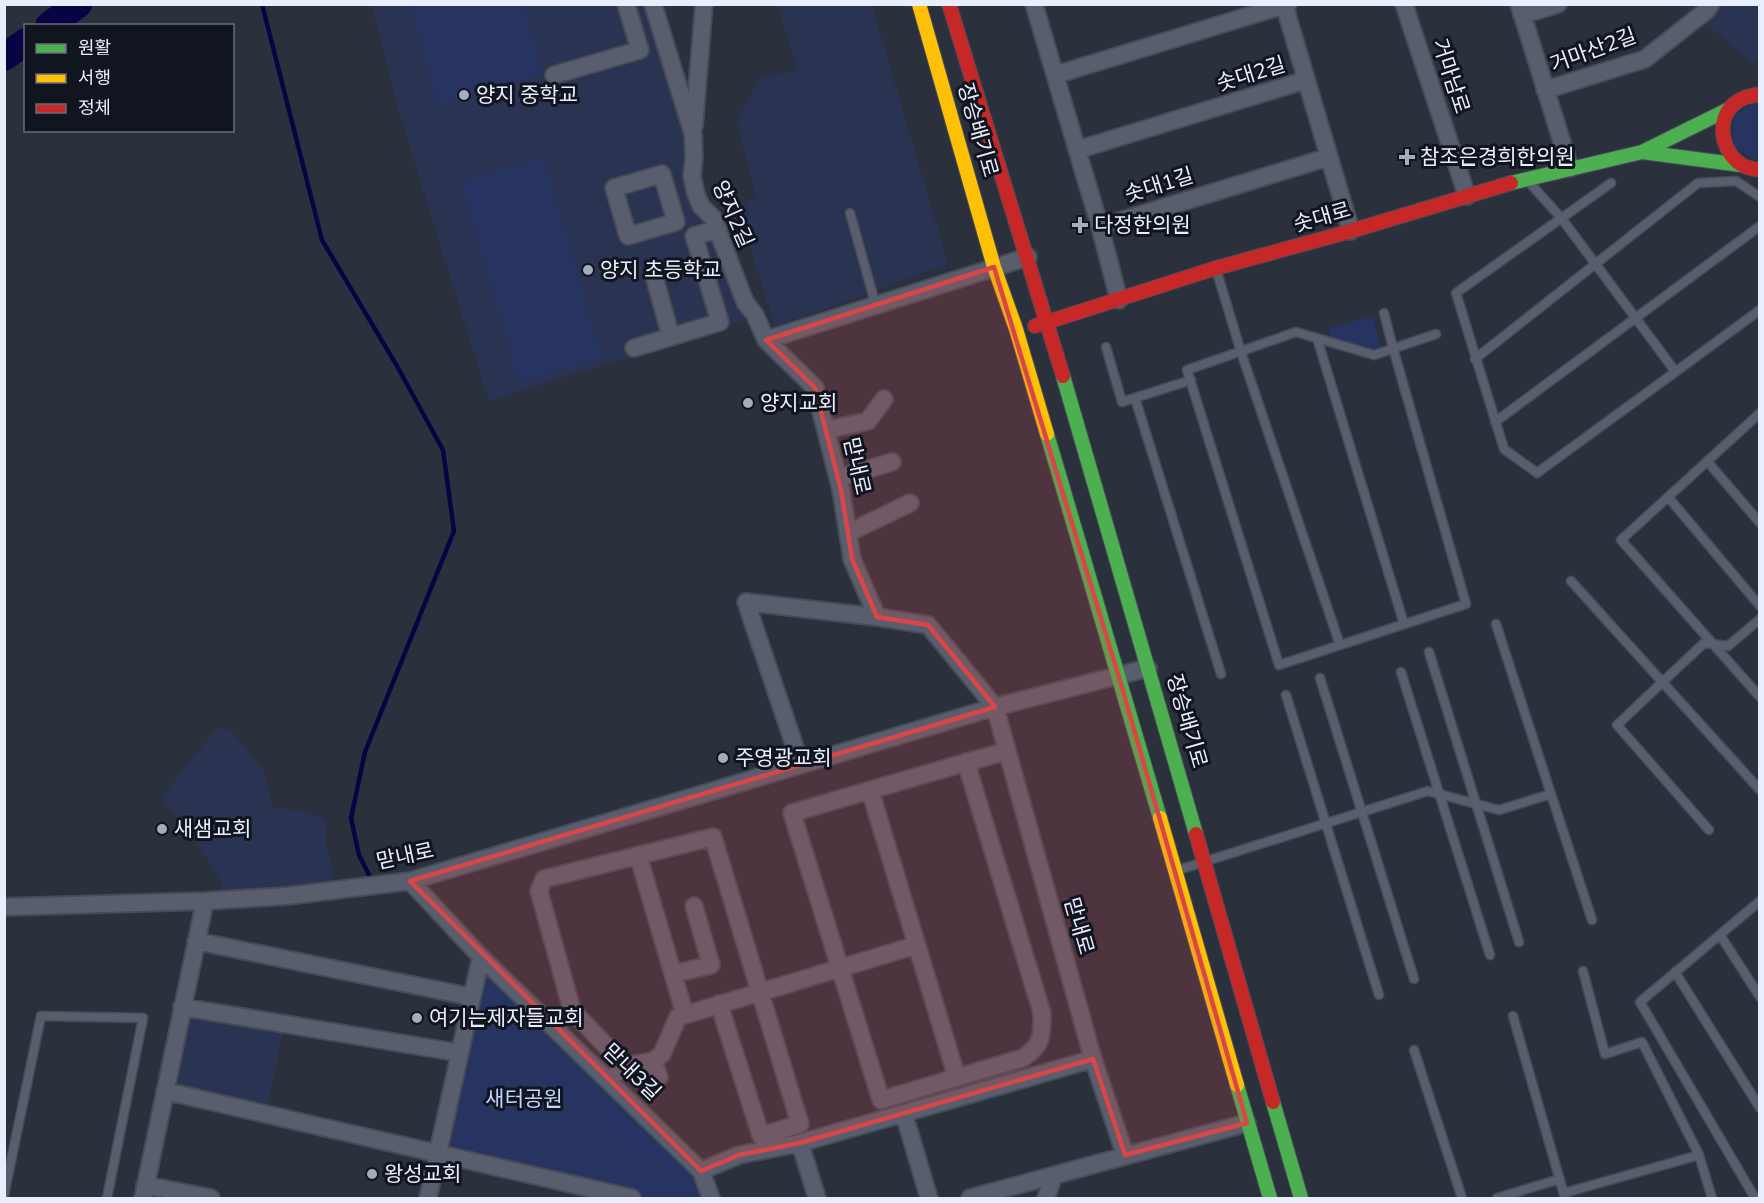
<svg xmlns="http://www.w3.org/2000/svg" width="1764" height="1203" viewBox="0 0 1764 1203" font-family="Mulish,'Noto Sans KR',sans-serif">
<rect width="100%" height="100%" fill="#2b303d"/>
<path fill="#2a3351" d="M371,5H644L687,137V197L695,211L709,221L746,320L489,401L405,132Z
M777,5H872L948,264L775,327L736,204L756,198L736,121L760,78L798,69Z
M1684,5H1759V58L1753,64Z
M217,728L232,731L264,772L272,807L303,811L327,820L325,838L336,890L220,900L222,883L183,821L161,798Z
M182,1007L285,1024L266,1114L165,1091Z"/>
<path fill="#273360" d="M410,5H524L543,74L438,104Z
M1759,101V162L1735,148C1732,116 1728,116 1759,101Z
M544,157L602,358L519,382L461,181Z
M1373,316L1382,352L1374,355L1332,342L1328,328Z
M481,957L701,1171L711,1198H632L438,1154Z"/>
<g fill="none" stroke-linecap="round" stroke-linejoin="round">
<path stroke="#080444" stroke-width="4.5" d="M262,4L322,240L397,366L443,450L454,531L365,752L351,818L359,855L372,881"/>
<path stroke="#080444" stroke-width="28" d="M49,26L78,4
M4,57L26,42"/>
<g stroke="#474b56" stroke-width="11">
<path id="lane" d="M1528,181L1562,219L1675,371
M1611,183L1456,293L1504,449L1537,473L1760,310
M850,213L876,306
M1216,269L1241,352L1340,645
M1384,313L1393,348L1466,604L1279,665L1187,370L1296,332L1374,355L1436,334
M1317,338L1404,624
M1106,347L1122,402L1191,380
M1475,359L1698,183L1736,181L1760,197
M1135,398L1221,674
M1760,413L1621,540L1760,697
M1495,422L1760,226
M1707,461L1760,523
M1668,497L1760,606
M1571,581L1760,790
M1429,652L1519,942
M1401,672L1490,955
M1320,678L1414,979
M1286,695L1379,995
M1551,794L1592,920
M1709,830L1617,725L1704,643L1728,646L1760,619
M1175,871L1428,791L1499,810L1551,794L1496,624
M1720,935L1760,997
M1675,972L1760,1108
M1513,1016L1565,1198
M1414,1050L1462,1198
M1699,1155L1712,1198
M1564,1193L1699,1155L1642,1042L1605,1054L1583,971
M4,1195L41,1016L143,1018L107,1198
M1497,1198L1560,1179
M1755,1198L1640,1002L1760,901"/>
</g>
<g stroke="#474b56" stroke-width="20">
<path id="street" d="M653,4L693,134L694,158L692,176L696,194L701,206L713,218L745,302L755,315L766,340L815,388L841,490L852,559L877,617
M1034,4L1100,227L1119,300
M1284,4L1351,231
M1404,4L1467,196
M1519,4L1570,168
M1522,15L1558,4
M554,75L640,50L626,4
M1055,75L1288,4
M1545,90L1645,59L1707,10L1711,4
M694,126L704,4
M1077,150L1306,80
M662,174L676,222L628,236L614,188Z
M1100,227L1329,157
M654,276L671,337
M766,340L1028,257
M634,348L720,322L694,236L718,229
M826,430L868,421L884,399
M838,478L892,462
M848,533L910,503
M966,762L1042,1013C1042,1036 1043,1044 1023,1058L881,1100L792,813C864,792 935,771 1007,751
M801,765L746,602L877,617L928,625L995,707L1093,1059L1125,1155
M870,790L957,1078
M638,855L685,1015
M410,881L481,957L701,1171L711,1198
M4,907L205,901L287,896L410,881L995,707L1148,668
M196,941L472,997
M673,974L711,965L694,906
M182,1007L460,1053
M653,1061L659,1077
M625,1066L572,1010L539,891L544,879L713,837L800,1124L761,1136L719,1004
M617,1073L625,1066L653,1061L662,1054L678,1017L917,945
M165,1091L632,1198
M904,1114L929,1198
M800,1143L817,1198
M701,1171L739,1155L800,1143L1093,1059
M145,1185L211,1198
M143,1198L205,901
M428,1198L481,957
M970,1198L1247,1123
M1046,1198L1054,1175"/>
</g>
<g stroke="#474b56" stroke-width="16">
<path id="fast" d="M1642,152L1741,165
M1511,183L1642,152L1729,109
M1063,376L1196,834
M1047,434L1160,818
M1237,1085L1270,1198
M1273,1102L1301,1198"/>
</g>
<g stroke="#474b56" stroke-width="16">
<path id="slow" d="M919,4L994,267L1016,329L1047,434
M1160,818L1237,1085"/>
</g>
<g stroke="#474b56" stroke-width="16">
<path id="jam" d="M949,4L1063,376
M1760,94C1750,96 1742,97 1734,104C1715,120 1722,153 1742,165C1747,168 1754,169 1760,170
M1035,326L1216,268L1351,231L1511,183
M1196,834L1273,1102"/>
</g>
<use href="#lane" stroke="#595e6e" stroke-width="8"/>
<use href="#street" stroke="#595e6e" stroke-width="16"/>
<use href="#fast" stroke="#4caf50" stroke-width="14"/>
<use href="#slow" stroke="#ffc107" stroke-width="14"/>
<use href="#jam" stroke="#c62828" stroke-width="14"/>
</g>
<path fill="#d94648" fill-opacity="0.2" stroke="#d94648" stroke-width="4.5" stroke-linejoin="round" d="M994,267L1119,677L1247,1123L1125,1155L1093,1059L800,1143L739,1155L701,1171L410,881L995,707L928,625L877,617L852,559L841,490L815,388L766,340Z"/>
<g fill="#a6acb9" stroke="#111520" stroke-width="2">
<circle cx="464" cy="95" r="6"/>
<path d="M1404 148h6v6h6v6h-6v6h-6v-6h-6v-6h6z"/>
<path d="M1077 216h6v6h6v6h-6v6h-6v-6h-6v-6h6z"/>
<circle cx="588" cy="270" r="6"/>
<circle cx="748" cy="403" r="6"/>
<circle cx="723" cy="758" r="6"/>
<circle cx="162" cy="829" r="6"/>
<circle cx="417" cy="1018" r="6"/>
<circle cx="372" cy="1174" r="6"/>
</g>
<g text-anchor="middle" stroke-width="6" stroke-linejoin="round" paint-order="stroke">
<g font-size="21" fill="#e9eefc" stroke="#111520">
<text transform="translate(1593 50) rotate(-20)" y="7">거마산2길</text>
<text transform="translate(1251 74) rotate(-17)" y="7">솟대2길</text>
<text transform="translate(1451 76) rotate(72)" y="7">거마남로</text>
<text transform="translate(978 130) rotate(74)" y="7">장승배기로</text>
<text transform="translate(1159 185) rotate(-17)" y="7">솟대1길</text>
<text transform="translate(733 214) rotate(66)" y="7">양지2길</text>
<text transform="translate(1322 217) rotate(-16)" y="7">솟대로</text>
<text transform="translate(857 466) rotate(77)" y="7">맏내로</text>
<text transform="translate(1187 721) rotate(74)" y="7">장승배기로</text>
<text transform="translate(405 856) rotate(-12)" y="7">맏내로</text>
<text transform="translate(1079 926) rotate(74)" y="7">맏내로</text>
<text transform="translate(632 1072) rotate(44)" y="7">맏내3길</text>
</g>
<g font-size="21" fill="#e9eefc" stroke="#111520" text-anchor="start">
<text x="476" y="102">양지 중학교</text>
<text x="1420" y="164">참조은경희한의원</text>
<text x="1094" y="232">다정한의원</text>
<text x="600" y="277">양지 초등학교</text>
<text x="760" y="410">양지교회</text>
<text x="735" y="765">주영광교회</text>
<text x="174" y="836">새샘교회</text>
<text x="429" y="1025">여기는제자들교회</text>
<text x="384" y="1181">왕성교회</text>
</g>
<g font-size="21" fill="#c5d4fd" stroke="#111520">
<text x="524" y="1106">새터공원</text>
</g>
</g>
<rect width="1764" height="1203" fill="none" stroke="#e9eefc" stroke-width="12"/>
<rect x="24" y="24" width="210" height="108" fill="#111520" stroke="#676c78" stroke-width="1.5"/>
<rect x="36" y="44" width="30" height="9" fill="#4caf50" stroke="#676c78" stroke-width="1.5"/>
<text x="78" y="54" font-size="18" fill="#e9eefc">원활</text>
<rect x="36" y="74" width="30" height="9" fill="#ffc107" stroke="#676c78" stroke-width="1.5"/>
<text x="78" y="84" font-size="18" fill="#e9eefc">서행</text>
<rect x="36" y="104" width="30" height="9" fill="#c62828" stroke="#676c78" stroke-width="1.5"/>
<text x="78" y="114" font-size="18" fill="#e9eefc">정체</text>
</svg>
